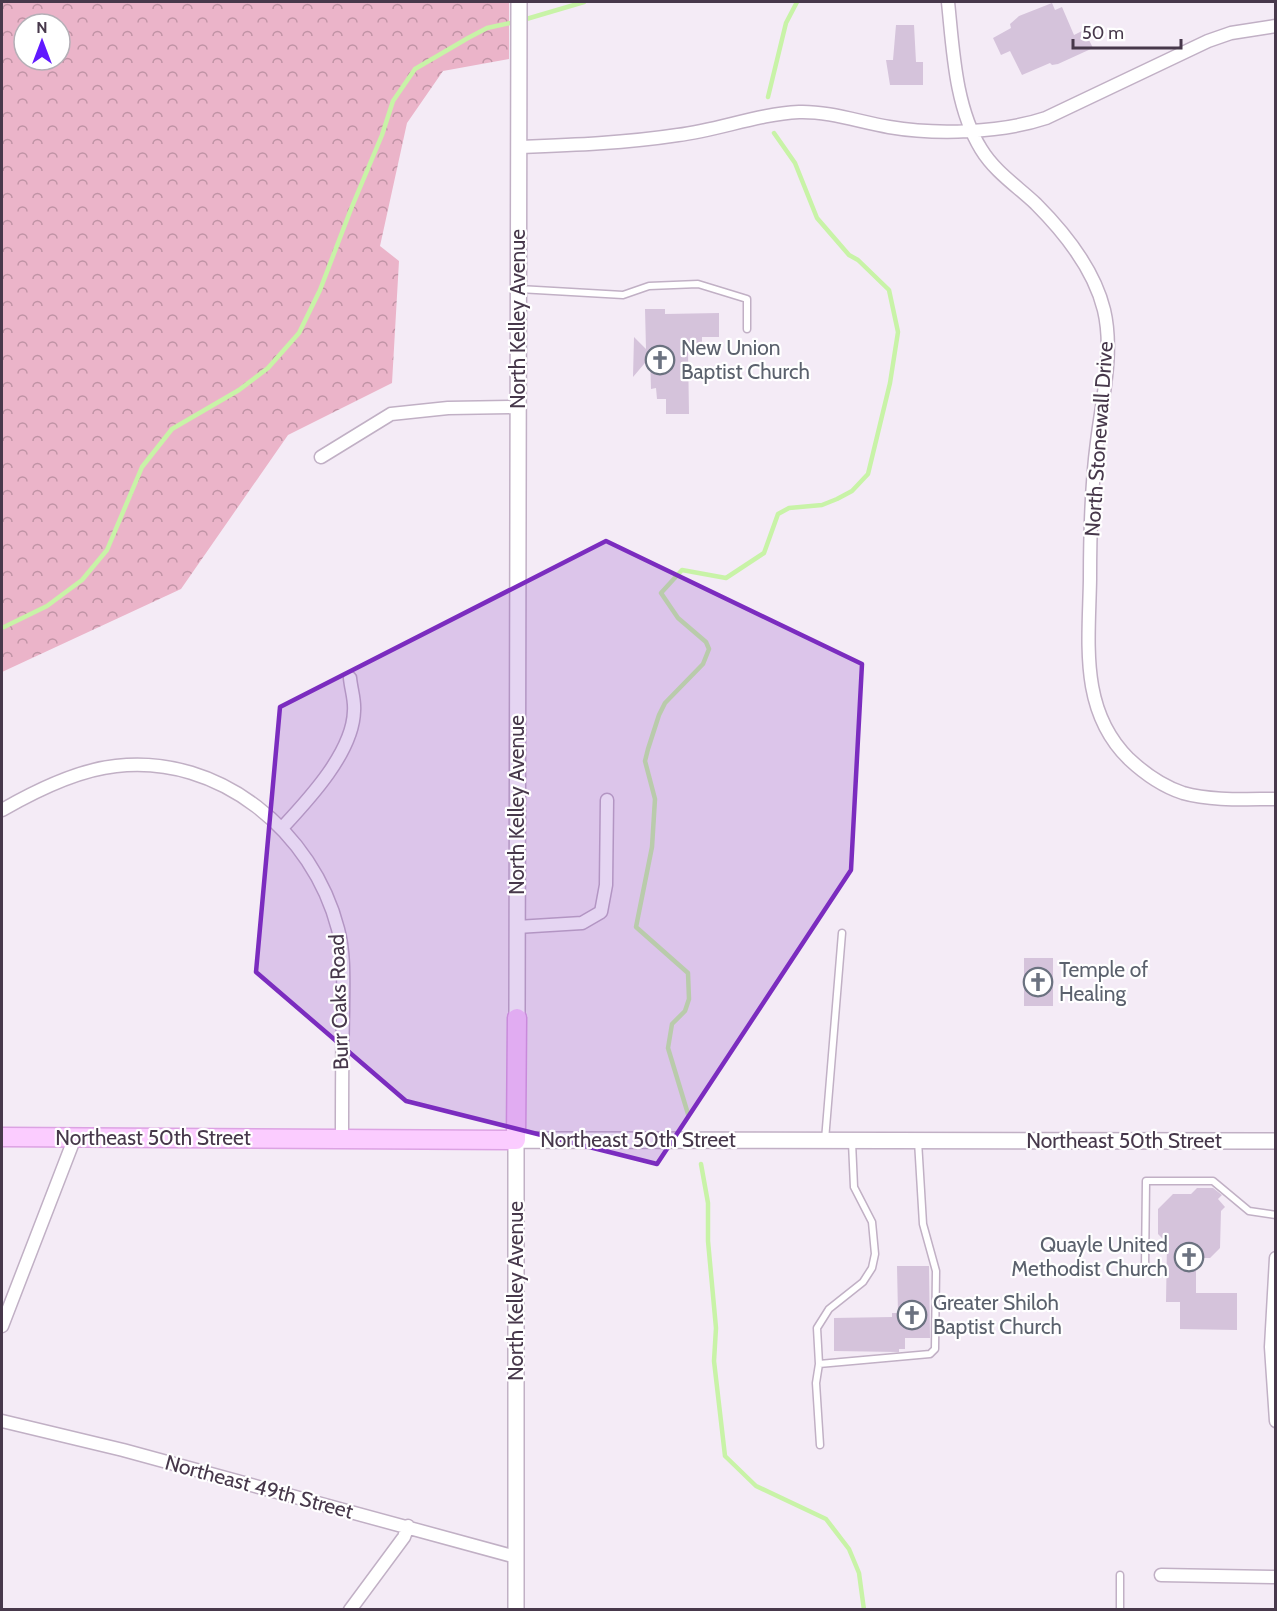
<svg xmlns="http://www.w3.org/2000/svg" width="1277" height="1611" viewBox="0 0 1277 1611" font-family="Cabin,sans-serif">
<defs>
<pattern id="forest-crowns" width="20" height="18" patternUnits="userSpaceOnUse" patternTransform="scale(1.5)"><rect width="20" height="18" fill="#ebb4c9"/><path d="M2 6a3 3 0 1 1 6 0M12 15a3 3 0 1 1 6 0" fill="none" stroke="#c093a5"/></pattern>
</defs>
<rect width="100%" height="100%" fill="#f4ebf6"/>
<path fill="url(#forest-crowns)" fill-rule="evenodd" d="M2,2H509V59L443,71L407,123L380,246L399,261L392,383L288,435L181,589L2,672ZM24,24H60V60H24Z"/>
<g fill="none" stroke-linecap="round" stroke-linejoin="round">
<path stroke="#c8f3a7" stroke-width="4.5" d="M523,20L584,2
M768,97L786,23L797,2
M2,628L47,606L82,580L107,550L142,467L172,429L239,390L268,368L299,333L320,290L351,209L382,135L393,101L415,69L468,38L487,28L515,22
M688,1114L668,1048L672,1024L685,1011L689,999L688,973L636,927L652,847L655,799L645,761L648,749L659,715L665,703L703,664L709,649L706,642L678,618L661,593L682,570L726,578L764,553L778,514L789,508L822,505L837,499L852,491L868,474L890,383L898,332L889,290L858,260L849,255L817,218L795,163L774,133
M701,1164L708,1203V1241L716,1328L714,1361L725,1456L756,1486L826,1519L849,1549L859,1573L864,1610"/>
</g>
<path fill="#d5c3db" d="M1052,3L1055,10L1062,7L1074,35L1084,30L1093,48L1058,64L1052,65L1050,63L1022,75L1010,51L1001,55L993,38L1011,28L1010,24L1019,16Z
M896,25H914L916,62H923V85H890L886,60H893Z
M645,309H665V314L719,313V337H702V350H688L689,414H666V399H657L656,388L651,389L650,357L633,377L634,337L646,349Z
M1024,958H1053V1006H1024Z
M1197,1188H1213L1222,1195L1218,1199L1225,1207L1221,1211L1220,1248L1210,1258H1196V1293H1237V1330L1180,1329V1302H1166L1167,1243L1158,1234V1209L1173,1194H1191Z
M897,1266H929L930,1338H905V1349H899V1352L834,1351V1318L892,1317V1313H898Z"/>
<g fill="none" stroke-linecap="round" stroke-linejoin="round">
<g stroke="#c1b0c5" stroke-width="9">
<path id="service" d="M519,289L623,295L649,286L698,284L747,299V329
M825,1140L842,933
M1145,1269L1146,1181H1213L1249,1211L1276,1215
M819,1364L930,1354L935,1349L936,1271L923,1224L918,1141
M820,1445L816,1383L819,1364L817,1328L829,1309L863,1282L872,1268L875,1254L872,1222L854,1187L852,1142
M1120,1610V1575"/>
</g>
<g stroke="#c1b0c5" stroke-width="15">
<path id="minor" d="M948,2C953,49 955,107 981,149C995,172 1017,186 1036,204C1065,233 1094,269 1104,310C1114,352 1102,400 1097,442C1091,487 1090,533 1090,579C1089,643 1079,710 1129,759C1145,774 1162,786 1183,793C1211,801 1246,799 1276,799
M519,147C572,145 626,143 678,135C719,130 758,114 799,112C828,111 860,122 889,127C936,135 1001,133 1046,118L1208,41L1231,33L1276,26
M321,457L391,414L448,408L518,407
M2,810C35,791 77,770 116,766C220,754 313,832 338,929C345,955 343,985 343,1011C342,1054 342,1096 342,1139
M283,827C309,799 353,752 354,711C355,700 351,689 350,678
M517,927L582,923L601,912L606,885L607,800
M1276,1258L1271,1347L1276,1421
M2,1326L75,1137
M2,1421L123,1450L516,1557
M1161,1575L1276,1577
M350,1610L404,1537L408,1526"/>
</g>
<g stroke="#c1b0c5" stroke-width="18">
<path id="tertiary" d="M517,1018L519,2
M516,1610V1140L1276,1141"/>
</g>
<g stroke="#dca2e3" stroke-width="21">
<path id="secondary" d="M2,1137L516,1140L517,1018"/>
</g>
<use href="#service" stroke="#fff" stroke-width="6"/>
<use href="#minor" stroke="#fff" stroke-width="12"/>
<use href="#tertiary" stroke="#fff" stroke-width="15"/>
<use href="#secondary" stroke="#fbccff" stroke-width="18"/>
</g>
<path fill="#7b2cbf" fill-opacity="0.2" stroke="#7b2cbf" stroke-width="4.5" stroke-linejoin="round" d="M606,541L862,664L851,870L657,1164L406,1101L256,972L280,707Z"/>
<defs>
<g id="church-ring" transform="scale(1.5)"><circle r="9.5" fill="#fff" stroke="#6b7280" stroke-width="1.5"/><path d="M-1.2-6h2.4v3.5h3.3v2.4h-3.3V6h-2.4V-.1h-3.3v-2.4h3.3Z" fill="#6b7280"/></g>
</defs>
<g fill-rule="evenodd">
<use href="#church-ring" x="660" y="360"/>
<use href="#church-ring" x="1038" y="982"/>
<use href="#church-ring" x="1189" y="1257"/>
<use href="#church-ring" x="912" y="1315"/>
</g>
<g text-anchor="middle" stroke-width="4.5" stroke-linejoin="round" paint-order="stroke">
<g font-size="21" fill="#47384b" stroke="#fff">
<text transform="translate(518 319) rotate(-90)" y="7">North Kelley Avenue</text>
<text transform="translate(1099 439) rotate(-86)" y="7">North Stonewall Drive</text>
<text transform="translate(517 805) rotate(-90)" y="7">North Kelley Avenue</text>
<text transform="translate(339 1002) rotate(-92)" y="7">Burr Oaks Road</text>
<text x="153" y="1145">Northeast 50th Street</text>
<text x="638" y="1147">Northeast 50th Street</text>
<text x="1124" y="1148">Northeast 50th Street</text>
<text transform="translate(516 1291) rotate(-90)" y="7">North Kelley Avenue</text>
<text transform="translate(259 1487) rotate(15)" y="7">Northeast 49th Street</text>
</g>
<g font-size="21" fill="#5b616d" stroke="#fff" text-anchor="start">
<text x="681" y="355">New Union<tspan x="681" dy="24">Baptist Church</tspan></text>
<text x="1059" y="977">Temple of<tspan x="1059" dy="24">Healing</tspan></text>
<text x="1168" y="1252" text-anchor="end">Quayle United<tspan x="1168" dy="24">Methodist Church</tspan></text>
<text x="933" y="1310">Greater Shiloh<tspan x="933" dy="24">Baptist Church</tspan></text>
</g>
</g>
<rect width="1277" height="1611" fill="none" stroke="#47384b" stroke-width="6"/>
<g transform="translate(42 42)"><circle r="28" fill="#ffffff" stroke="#b5afb7" stroke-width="1.5"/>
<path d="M0-4.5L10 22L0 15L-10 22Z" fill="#6119ff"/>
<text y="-9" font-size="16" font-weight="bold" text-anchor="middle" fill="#47384b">N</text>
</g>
<path d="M1073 39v9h108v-9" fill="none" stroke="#47384b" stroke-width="3"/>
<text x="1082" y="39" font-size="18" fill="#47384b" stroke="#ffffff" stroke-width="4.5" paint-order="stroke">50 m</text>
</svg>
